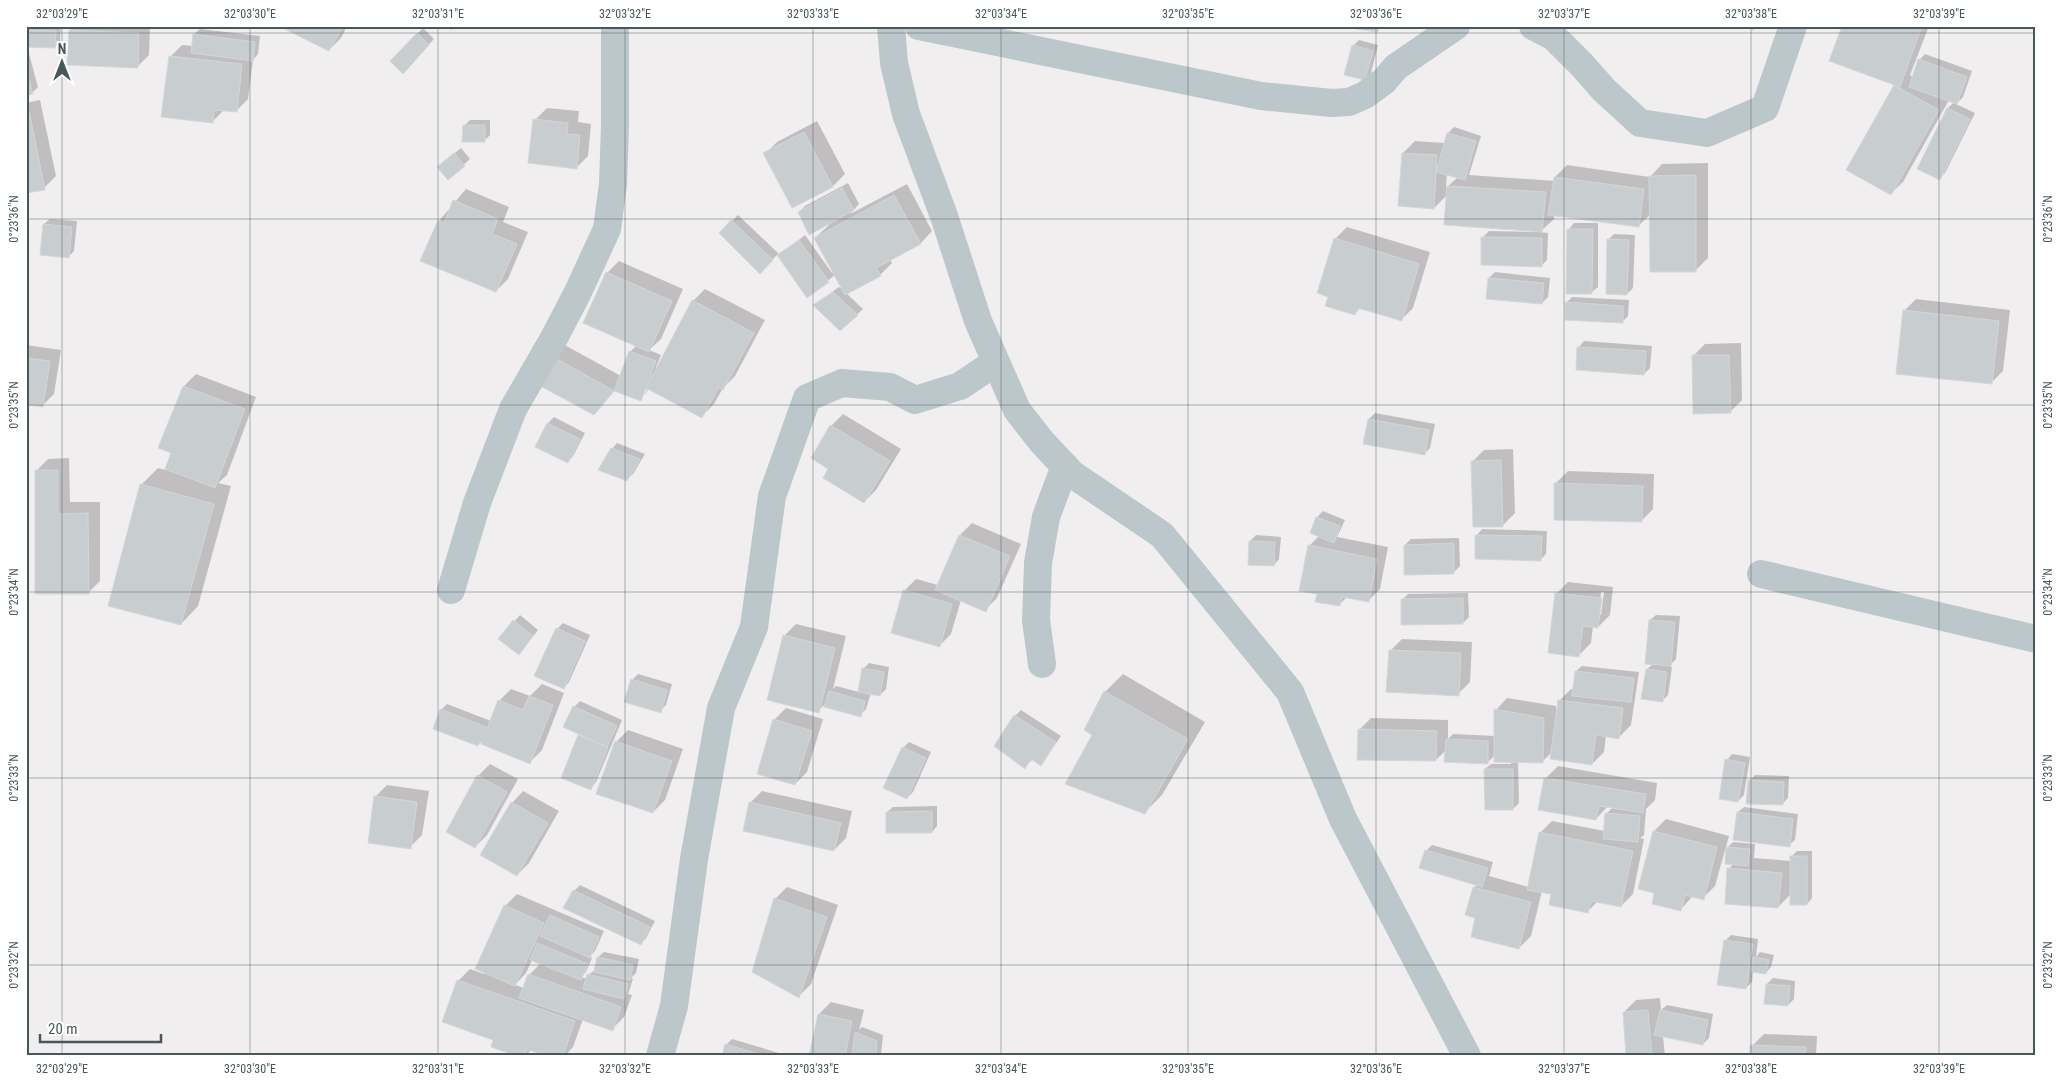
<svg xmlns="http://www.w3.org/2000/svg" width="2062" height="1082" viewBox="0 0 2062 1082" font-family="'Roboto Condensed',sans-serif">
<rect width="100%" height="100%" fill="#f1eeef"/>
<path fill="#0003" fill-rule="evenodd" d="M31,26H61L60,41L55,47L27,30Z
M74,26H150L149,55L137,67L70,30Z
M282,26H347L341,38L329,50Z
M447,26H456L451,30Z
M1744,26H1756L1753,30Z
M1843,26H1929L1910,75L1913,77L1919,60L1925,54L1972,71L1963,97L1956,104L1975,113L1945,173L1939,179L1918,168L1948,108L1954,102L1949,100L1903,182L1891,193L1847,169L1896,84Z
M423,28L434,39L403,72L391,61Z
M200,29L260,36L258,54L253,60L248,99L236,111L224,110L212,122L170,57L182,45L193,46L194,34Z
M1359,40L1378,45L1371,73L1365,79L1346,74L1354,45Z
M26,50H28L38,87L32,93L26,94Z
M40,100L56,176L44,188L26,192V103Z
M547,108L579,111L578,122L591,124L588,156L576,168L535,120Z
M470,120H490V135L484,141L464,126Z
M817,121L845,174L833,186L793,207L765,154L777,142Z
M1454,127L1481,136L1469,175L1555,181V177L1567,165L1650,177L1662,164L1708,163V258L1696,270L1651,214L1638,226L1554,215V219L1540,232L1548,233L1547,260L1541,266L1483,237L1489,231L1534,232V230L1448,194L1434,208L1403,153L1415,141L1445,143L1448,133ZM1447,173L1458,177L1446,188Z
M461,148L470,159L448,179L444,162Z
M848,183L859,204L850,214L907,184L932,231L921,243L890,259L892,263L880,275L846,293L863,309L840,330L814,305L839,287L843,290L835,275L807,296L778,254L760,272L720,233L738,215L780,255L805,235L832,273L834,272L815,238L832,222L799,212L805,206Z
M466,189L509,207L503,222L528,232L508,279L496,291L439,221Z
M50,219L77,221L74,251L68,257L44,224Z
M1574,223H1598V287L1592,292L1569,229Z
M1347,227L1430,252L1413,308L1401,320L1361,307L1355,314L1330,296L1335,239Z
M1614,234L1635,235L1633,288L1627,294L1608,240Z
M619,261L683,289L661,339L649,350L661,355L656,367H658L693,301L705,289L765,320L735,376L723,388L714,404L702,416L649,388L644,396L648,386L615,390L594,414L535,381L561,343L621,376L631,351L637,345L607,273Z
M1495,272L1550,278L1548,297L1542,303L1489,278Z
M1572,297L1629,300L1628,316L1622,322L1566,303Z
M1916,299L2010,310L2003,371L1991,383L1904,311Z
M1584,341L1652,346L1650,368L1644,374L1579,347Z
M1741,343L1742,400L1730,412L1693,356L1705,344Z
M26,345L61,350L54,394L42,406L26,403Z
M196,374L256,397L227,475L218,483L231,486L198,606L181,624L141,485L158,468L166,470L172,452L184,386Z
M1375,413L1435,424L1430,448L1424,454L1365,443L1369,419Z
M843,414L901,449L876,490L864,502L830,468L831,426Z
M554,417L585,433L573,456L568,462L537,447L548,423Z
M617,443L645,454L633,474L627,479L612,449Z
M1513,449L1515,513L1503,525L1472,462L1484,450Z
M69,458L70,502H100V581L88,593L36,471L48,459Z
M1568,471L1654,474L1653,509L1641,521L1556,483Z
M1323,511L1345,520L1337,537L1388,547L1380,589L1368,601L1347,597L1339,605L1318,593L1309,546L1319,536L1311,533L1317,517Z
M972,523L1021,544L997,598L985,610L961,600L951,634L939,646L904,591L916,579L938,585L960,535Z
M1482,529L1547,531L1546,554L1540,560L1477,535Z
M1256,535L1281,537L1279,559L1274,565L1250,541Z
M1459,538L1460,566L1454,572L1405,545L1411,539Z
M1568,582L1613,587L1610,615L1598,627L1593,626L1591,643L1579,655L1556,594ZM1601,592H1604L1601,615H1599Z
M1468,593L1469,617L1463,623L1402,600L1408,594Z
M520,615L538,630L519,654L499,639Z
M1656,615L1680,616L1676,659L1669,666L1672,667L1668,695L1662,701L1647,669L1653,664L1650,620Z
M563,623L590,635L569,682L564,688L557,629Z
M796,624L846,636L833,689L836,686L859,692L863,669L869,663L889,667L886,689L880,695L871,693L866,709L860,715L826,703L818,711L784,636Z
M1402,639L1472,642L1470,682L1458,694L1390,651Z
M1582,666L1639,672L1631,725L1619,737L1606,735L1604,752L1592,764L1553,751L1542,762L1518,761L1519,803L1513,809L1485,769L1491,764H1511V761L1495,755L1487,763L1446,750L1436,760L1359,730L1371,718L1448,720V739L1453,734L1495,736L1496,710L1507,698L1556,706V713L1557,714L1559,701L1571,689H1574L1576,671Z
M638,674L672,684L666,705L660,711L632,680Z
M1123,674L1205,722L1162,795L1145,812L1094,734L1085,729L1105,692Z
M542,684L564,693L542,750L530,762L485,738L478,745L441,710L447,704L491,721L499,701L511,689L530,696Z
M580,701L622,720L596,782L591,788L579,736L581,734L574,707Z
M786,708L823,719L807,772L795,784L774,720Z
M1021,710L1061,736L1041,765L1033,759L1025,767L1015,716Z
M628,730L683,749L665,800L653,812L616,742Z
M909,742L931,752L913,792L907,798L903,748Z
M1732,754L1750,757L1744,795L1738,801L1727,760Z
M490,764L518,779L487,835L475,847L478,776Z
M1558,766L1657,783L1655,800L1646,809L1644,835L1640,838L1644,839L1633,894L1621,906L1598,901L1588,911L1553,893L1542,891L1531,936L1519,948L1477,917L1474,888L1477,884L1426,851L1432,845L1493,862L1489,876L1529,887L1540,833L1552,821L1605,831L1606,814L1613,807L1608,806L1596,819L1540,809L1546,778Z
M1755,775L1789,776L1788,798L1782,804L1749,781Z
M387,785L429,791L422,835L410,847L375,797Z
M523,791L559,811L529,863L517,875L512,803Z
M762,791L852,811L846,838L834,850L750,803Z
M937,806V826L932,832L887,812L893,807Z
M1744,807L1798,814L1795,840L1789,845L1738,812Z
M1666,819L1729,836L1715,886L1703,898L1693,896L1680,910L1656,892L1639,888L1654,831Z
M1733,842L1755,844L1754,858L1791,861V857L1797,851H1812V898L1807,904L1791,894L1778,907L1729,869L1734,863L1727,848Z
M580,885L655,921L646,938L641,944L574,891Z
M787,887L838,905L811,984L799,996L775,899Z
M517,894L604,931L595,951L590,956L592,958L586,972L581,977L587,979L588,975L596,969L598,957L604,952L639,959L636,973L631,978L633,979L628,994L632,995L624,1017L612,1029L583,1019L573,1047L565,1056H550L531,1050L525,1056L494,1039L458,981L470,969L484,974L505,906ZM532,960L541,963L529,975L524,988L515,985L526,973Z
M1731,935L1758,939L1756,957L1760,952L1774,955L1771,967L1766,973L1753,971L1752,982L1746,988L1725,941Z
M1773,978L1795,981L1794,999L1788,1005L1767,984Z
M1660,998L1661,1010L1667,1005L1713,1014L1709,1038L1703,1044L1663,1036L1665,1056H1628L1624,1012L1636,1000Z
M831,1002L864,1010L859,1030L862,1027L883,1035L881,1056H810L819,1014Z
M1764,1034L1817,1036L1816,1056H1745L1751,1052L1752,1046Z
M732,1039L789,1056H723L726,1045Z"/>
<path fill="#c8cdd0" stroke="#d3d7d9" d="M279,26H343L329,51Z
M1357,26H1378V32L1356,29Z
M1842,26H1922L1900,87L1829,61Z
M26,30L56,31L55,48L26,47Z
M69,30L139,33L138,68L67,65Z
M417,33L429,45L403,74L390,61Z
M193,34L255,42L253,61L191,53Z
M1352,45L1373,51L1365,80L1344,75Z
M169,56L242,64L237,112L214,110L213,123L161,117Z
M1918,59L1967,77L1957,104L1909,87Z
M26,69L33,94L26,95Z
M1894,85L1939,110L1891,195L1846,170Z
M1947,108L1970,119L1940,180L1917,169Z
M29,111L45,190L26,193V112Z
M533,119L568,123L567,134L580,135L577,169L528,163Z
M463,125H485V142H462Z
M804,132L833,187L792,208L763,153Z
M1447,133L1476,141L1465,180L1436,172Z
M454,153L465,166L448,180L437,167Z
M1402,153L1437,155L1434,209L1398,206Z
M1696,175V272H1650L1649,176Z
M1554,177L1644,189L1639,227L1548,215Z
M1447,186L1546,192L1542,232L1444,225Z
M842,188L854,210L809,235L798,212Z
M894,195L921,244L876,268L881,276L845,295L814,238Z
M453,200L498,219L492,234L517,244L496,292L420,261L438,220L444,223Z
M731,220L773,260L760,274L719,233Z
M43,224L72,227L69,258L40,255Z
M1567,229H1593L1592,294H1566Z
M1481,237L1542,238V267L1481,265Z
M1334,238L1419,264L1402,321L1358,308L1355,315L1325,306L1328,297L1317,293Z
M1607,239L1629,240L1627,295L1606,294Z
M799,240L829,282L807,298L777,255Z
M606,272L672,301L649,352L583,323Z
M1488,278L1544,283L1542,304L1486,299Z
M833,292L858,315L840,331L813,305Z
M692,300L754,333L723,390L719,387L702,418L646,388Z
M1565,302L1623,306V323L1565,320Z
M1903,310L1999,321L1992,384L1896,374Z
M1577,347L1646,351L1644,375L1576,370Z
M629,351L656,361L641,401L614,391Z
M548,354L614,391L594,415L533,382Z
M1692,355H1729L1731,413L1693,414Z
M26,358L50,361L43,407L26,405Z
M183,386L245,409L215,488L165,469L171,453L158,448Z
M1368,419L1429,430L1425,455L1363,444Z
M547,423L580,439L568,463L535,447Z
M830,425L890,461L864,503L823,478L828,469L811,458Z
M611,448L640,459L627,481L598,470Z
M1501,460L1503,527H1473L1471,461Z
M35,470H58V514L88,513L89,594H35Z
M1554,483L1643,486L1642,522L1554,520Z
M140,484L214,504L181,625L108,606Z
M1316,517L1340,526L1334,543L1310,533Z
M959,535L1010,556L986,612L935,590Z
M1475,535L1542,536L1541,561L1475,559Z
M1249,541L1275,542L1274,566L1248,565Z
M1454,543V574L1404,575V545Z
M1308,545L1377,559L1369,602L1342,597L1340,606L1315,602L1317,594L1299,591Z
M903,590L952,604L940,647L891,633Z
M1555,593L1602,598L1598,628L1583,626L1579,657L1548,653Z
M1463,598V624L1401,625V599Z
M513,620L533,636L519,655L498,639Z
M1649,620L1675,622L1671,666L1645,664Z
M556,628L585,641L564,689L534,676Z
M783,635L835,648L819,713L767,700Z
M1389,650L1461,653L1459,696L1386,692Z
M862,668L884,672L880,696L858,692Z
M1646,669L1667,672L1663,702L1641,699Z
M1575,671L1634,678L1631,702L1572,696Z
M631,679L667,690L661,713L624,702Z
M829,691L865,701L861,717L824,707Z
M1104,691L1188,739L1145,814L1065,784L1092,735L1084,730Z
M529,696L553,705L530,764L481,744L498,700L523,710Z
M1558,700L1623,708L1619,739L1596,735L1592,765L1550,759Z
M573,706L617,726L607,747L563,727Z
M440,709L486,727L478,746L433,729Z
M1494,709L1544,718L1543,763L1494,762Z
M1014,715L1056,742L1041,766L1031,759L1025,769L994,746Z
M773,719L812,731L795,785L757,774Z
M1358,729L1437,731L1436,761L1357,760Z
M578,735L608,747L591,790L561,778Z
M1446,739L1488,741V764L1444,762Z
M615,741L672,761L653,813L596,794Z
M902,747L926,758L907,799L883,788Z
M1725,759L1745,763L1738,802L1719,799Z
M1484,769H1513V810H1485Z
M477,775L507,792L475,848L446,832Z
M1544,778L1646,794L1643,813L1599,806L1596,820L1538,810Z
M1748,780L1784,782L1783,805L1746,804Z
M374,796L417,802L411,849L368,843Z
M511,802L548,823L517,876L480,855Z
M749,802L841,823L834,851L743,831Z
M932,811V833H886V812Z
M1737,812L1793,819L1790,847L1733,840Z
M1605,813L1640,816L1638,842L1603,839Z
M1653,831L1717,847L1704,900L1685,895L1681,911L1652,904L1654,893L1638,889Z
M1539,832L1633,851L1621,907L1591,901L1588,913L1549,905L1551,894L1527,890Z
M1726,847L1750,849L1748,866L1725,864Z
M1425,850L1488,868L1482,887L1419,868Z
M1790,856H1807V905H1790Z
M1727,868L1782,873L1778,908L1725,904Z
M1473,887L1531,902L1519,949L1471,937L1475,918L1465,915Z
M573,890L650,927L641,945L563,908Z
M774,898L827,917L799,998L752,972Z
M504,905L544,923L515,986L475,969Z
M550,915L599,937L590,958L540,936Z
M1724,940L1753,944L1746,989L1717,985Z
M537,943L588,964L581,980L530,960Z
M597,957L633,965L630,980L594,972Z
M1753,957L1769,960L1766,974L1751,972Z
M528,974L621,1007L613,1031L519,998Z
M587,974L628,984L624,999L583,989Z
M457,980L575,1021L563,1056H546L527,1049L525,1056H517L491,1047L493,1040L442,1022Z
M1766,984L1790,986L1788,1006L1764,1004Z
M1648,1010L1652,1056H1626L1623,1012Z
M1660,1010L1708,1020L1703,1045L1654,1035Z
M818,1014L852,1021L845,1056H809Z
M855,1032L877,1041L876,1056H852Z
M725,1044L765,1056H722Z
M1750,1045L1806,1047L1805,1056H1750Z"/>
<g fill="none" stroke-linecap="round" stroke-linejoin="round">
<path stroke="#bbc7ca" stroke-width="28" d="M891,26L894,63L906,114L944,216L978,321L1017,410L1042,442L1072,474L1162,535L1290,692L1343,819L1467,1056
M919,26L1261,96L1332,103L1349,102L1365,95L1384,81L1396,67L1456,26
M1533,26L1554,37L1582,65L1604,90L1640,123L1707,133L1765,108L1793,26
M1761,574L2036,639
M451,590L477,503L513,409L554,338L577,294L607,229L613,184L615,125V26
M1042,664L1036,620L1038,563L1046,517L1065,466
M660,1056L674,1006L694,859L721,708L754,627L772,496L807,398L842,383L890,387L915,400L960,386L996,362"/>
</g>
<path fill="none" stroke="#48575a" stroke-width="1" stroke-opacity="0.45" d="M62,26V1056M250,26V1056M438,26V1056M625,26V1056M813,26V1056M1001,26V1056M1188,26V1056M1376,26V1056M1564,26V1056M1751,26V1056M1939,26V1056M26,33H2036M26,219H2036M26,405H2036M26,592H2036M26,778H2036M26,965H2036"/>
<rect width="2062" height="1082" fill="none" stroke="#ffffff" stroke-width="55"/>
<g transform="translate(62 62)" stroke="#ffffff" stroke-width="4" paint-order="stroke">
<path d="M0-4L9 19L0 12L-9 19Z" fill="#48575a"/>
<text y="-8" font-size="14" font-weight="bold" text-anchor="middle" fill="#48575a">N</text>
</g>
<path d="M40 1034v8h121v-8" fill="none" stroke="#48575a" stroke-width="2.5"/>
<text x="48" y="1034" font-size="15" fill="#48575a" stroke="#ffffff" stroke-width="4" paint-order="stroke">20 m</text>
<rect x="28" y="28" width="2006" height="1026" fill="none" stroke="#48575a" stroke-width="2"/>
<g font-size="12" text-anchor="middle" fill="#48575a">
<text x="62" y="18">32°03'29"E</text>
<text x="250" y="18">32°03'30"E</text>
<text x="438" y="18">32°03'31"E</text>
<text x="625" y="18">32°03'32"E</text>
<text x="813" y="18">32°03'33"E</text>
<text x="1001" y="18">32°03'34"E</text>
<text x="1188" y="18">32°03'35"E</text>
<text x="1376" y="18">32°03'36"E</text>
<text x="1564" y="18">32°03'37"E</text>
<text x="1751" y="18">32°03'38"E</text>
<text x="1939" y="18">32°03'39"E</text>
<text transform="translate(14 219) rotate(-90)" y="4">0°23'36"N</text>
<text transform="translate(2048 219) rotate(-90)" y="4">0°23'36"N</text>
<text transform="translate(14 405) rotate(-90)" y="4">0°23'35"N</text>
<text transform="translate(2048 405) rotate(-90)" y="4">0°23'35"N</text>
<text transform="translate(14 592) rotate(-90)" y="4">0°23'34"N</text>
<text transform="translate(2048 592) rotate(-90)" y="4">0°23'34"N</text>
<text transform="translate(14 778) rotate(-90)" y="4">0°23'33"N</text>
<text transform="translate(2048 778) rotate(-90)" y="4">0°23'33"N</text>
<text transform="translate(14 965) rotate(-90)" y="4">0°23'32"N</text>
<text transform="translate(2048 965) rotate(-90)" y="4">0°23'32"N</text>
<text x="62" y="1073">32°03'29"E</text>
<text x="250" y="1073">32°03'30"E</text>
<text x="438" y="1073">32°03'31"E</text>
<text x="625" y="1073">32°03'32"E</text>
<text x="813" y="1073">32°03'33"E</text>
<text x="1001" y="1073">32°03'34"E</text>
<text x="1188" y="1073">32°03'35"E</text>
<text x="1376" y="1073">32°03'36"E</text>
<text x="1564" y="1073">32°03'37"E</text>
<text x="1751" y="1073">32°03'38"E</text>
<text x="1939" y="1073">32°03'39"E</text>
</g>
</svg>
